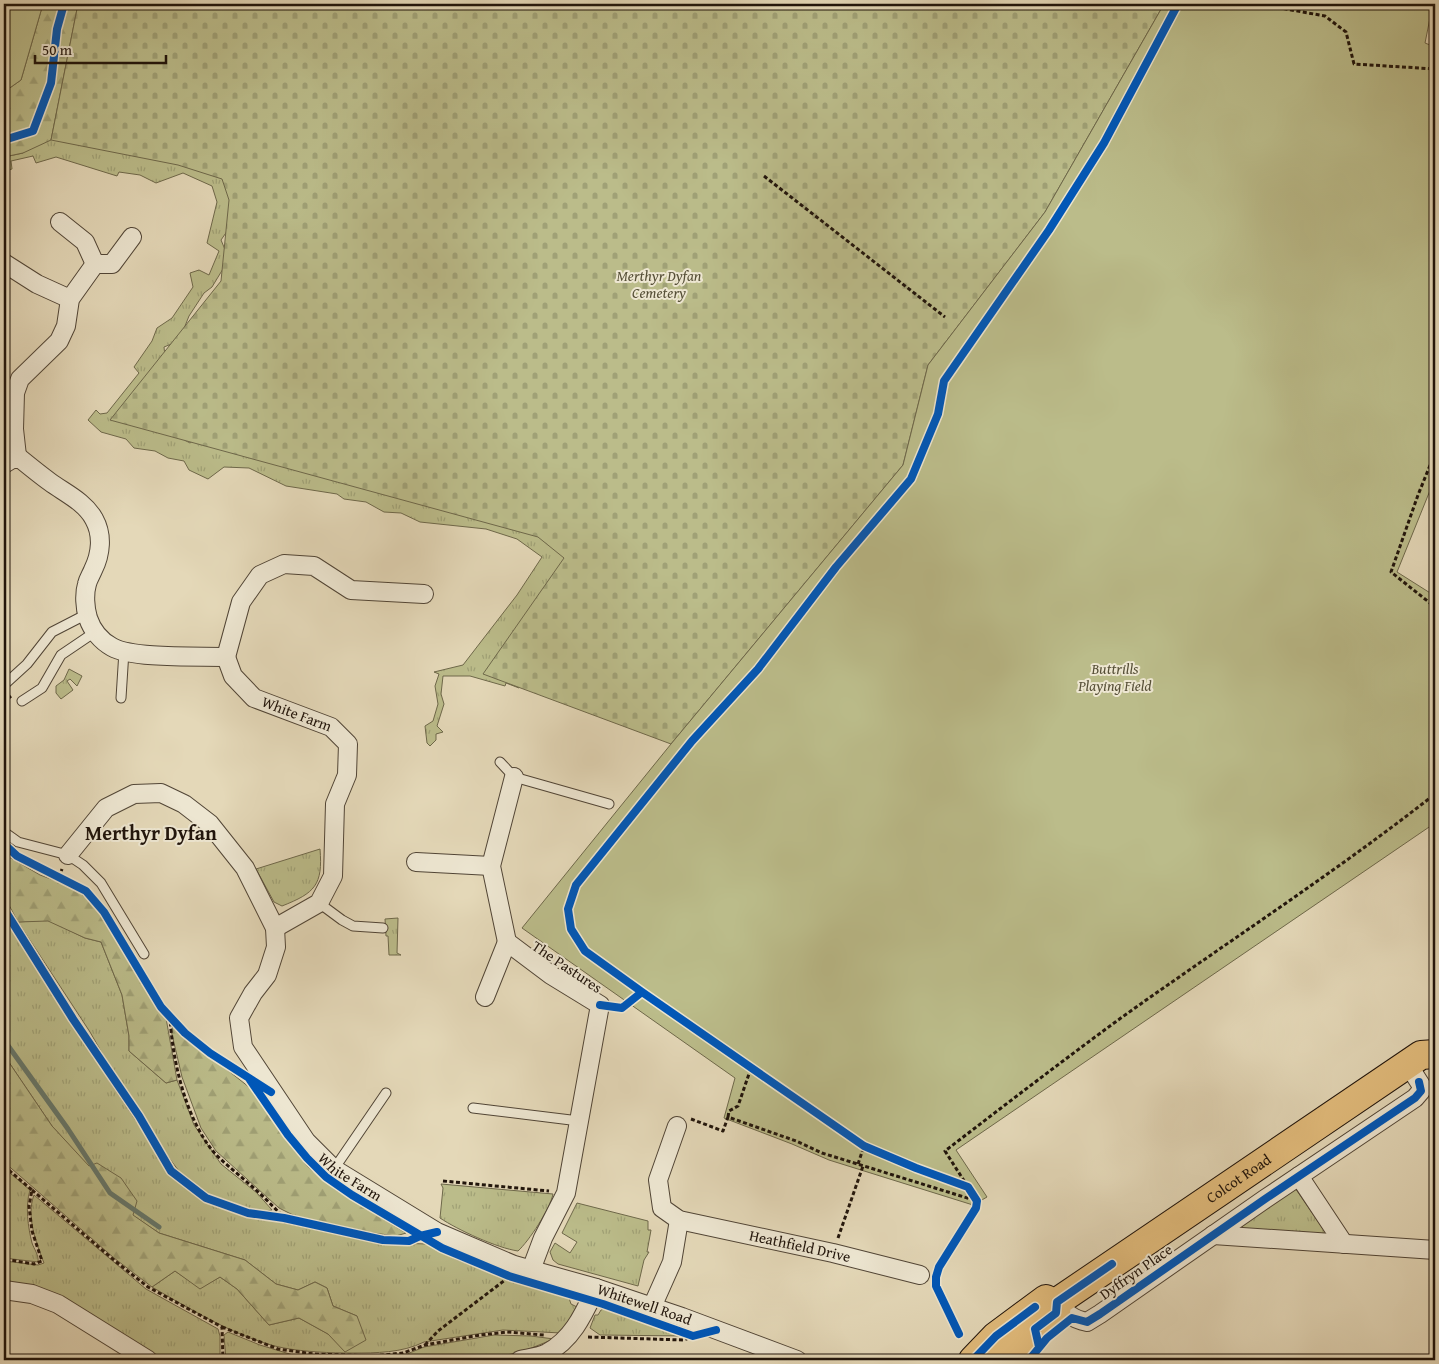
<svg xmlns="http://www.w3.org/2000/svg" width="1439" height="1364" viewBox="0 0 1439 1364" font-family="'Gentium Book Plus',serif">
<defs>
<pattern id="grass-tufts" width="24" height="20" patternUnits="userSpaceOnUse" patternTransform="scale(1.25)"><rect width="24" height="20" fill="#bbbc8a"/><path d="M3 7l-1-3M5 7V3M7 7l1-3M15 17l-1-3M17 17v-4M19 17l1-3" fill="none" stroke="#a0a176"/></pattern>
<pattern id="forest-firs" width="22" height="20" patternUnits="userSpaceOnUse" patternTransform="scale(1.25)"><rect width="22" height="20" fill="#bbbc8a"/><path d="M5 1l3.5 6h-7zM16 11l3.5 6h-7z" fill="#a0a176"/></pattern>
<pattern id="cemetery-stones" width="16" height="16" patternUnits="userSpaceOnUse" patternTransform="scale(1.25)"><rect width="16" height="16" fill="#bbbc8a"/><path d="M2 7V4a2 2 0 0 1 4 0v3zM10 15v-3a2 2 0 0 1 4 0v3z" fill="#a0a176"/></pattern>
</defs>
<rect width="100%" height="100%" fill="#e4d8b8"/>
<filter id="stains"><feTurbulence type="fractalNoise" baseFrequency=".004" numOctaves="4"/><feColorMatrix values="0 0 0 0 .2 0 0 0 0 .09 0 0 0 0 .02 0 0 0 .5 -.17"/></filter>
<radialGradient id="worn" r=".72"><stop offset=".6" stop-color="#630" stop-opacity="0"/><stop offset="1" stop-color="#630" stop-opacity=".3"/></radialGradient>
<path fill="url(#grass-tufts)" stroke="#6e684a" d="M54,123L228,173L232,224L221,240L229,259L212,287L204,293L189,316L179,341L164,347L173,434L190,443L199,437L504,513L570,556L519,679V688L506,683L505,686L470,676H443L441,694L444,704L437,726L443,732L436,734V740L430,746L427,743L425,726L433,721L438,704L435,686L439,674L434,672L463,665L517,595L542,557L517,539L486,529L420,522L401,513L384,512L366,502L344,499L337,494L286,486L249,468L224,467L208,479L189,470L184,461L168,458L155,451L134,448L126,439L101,432L88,420L96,410L100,414L107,413L139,373L134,367L152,341L157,328L172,318L193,287L190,273L199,270L209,275L219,251L207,243L217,202L212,186L183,173L156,183L140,175L119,172L117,176L56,157L36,163L33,156L11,161L12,169L4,171V157L23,153Z
M69,669L82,676L77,686L70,679L67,681L73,690L61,699L56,693V686L64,680Z
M320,849C323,885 315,893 282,906L274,902L256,869Z
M4,917L8,919L53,991L81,1032L110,1082L167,1167L187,1188L211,1204L244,1214L355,1238L393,1243L427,1244L458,1260L490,1272L566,1294L569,1298L571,1304L577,1307L561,1333L503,1330L424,1342C402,1353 376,1353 352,1353C330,1353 306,1352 284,1348C241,1340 190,1309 152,1287L175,1271L200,1288L220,1277L237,1289L269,1325L299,1318L328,1334L345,1351L357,1316L333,1306L327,1288L315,1282L298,1290L276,1284L245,1260L159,1233L132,1215L52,1126L4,1055Z
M398,918L397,953L401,955H389L388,936H386L385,919Z
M48,920L85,938L101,942L122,995L129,1036V1051L166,1083L177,1080L194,1125L221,1164L257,1193L272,1210L261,1212L214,1198L181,1174L158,1143L122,1088L90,1032L18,922Z
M4,1168L30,1190C25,1206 28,1227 32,1243C34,1249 39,1255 38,1262L4,1258Z
M441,1184L553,1194C550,1209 529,1241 518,1251C497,1248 458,1230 440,1218L443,1188Z
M1295,1188L1326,1233L1323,1237L1243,1230L1242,1225Z
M34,1195L146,1289L218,1329L220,1336V1360H167L4,1282V1261L38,1265L44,1263C36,1243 26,1216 34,1195Z
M577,1203L648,1221V1230H651L647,1252H649L644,1260L638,1286L558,1264L553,1260L550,1252L555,1243L570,1253L577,1242L562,1233Z
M606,1308L654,1324L684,1336L600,1335L590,1328L595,1315H598L601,1310Z
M228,1332L260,1345L293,1355L342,1358L381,1357L407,1354L424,1347L494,1335L531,1336L554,1339L524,1351L486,1360H226L224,1335Z"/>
<path fill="url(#forest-firs)" stroke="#6e684a" d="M43,4H78L51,140L23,153L4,157V92L21,80Z
M4,854L40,875L70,886L92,902L117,933L142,982L166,1018L177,1080L166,1083L129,1051V1036L122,995L101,942L85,938L48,921L18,922L4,896Z
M173,1027L254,1091L286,1140L308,1167L336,1190L406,1233L396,1236L350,1230L301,1219L279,1208L216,1151L201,1128L182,1077L171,1030Z
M4,1055L52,1126L89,1166L97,1163L121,1178L137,1201L133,1215L159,1233L245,1260L276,1284L298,1290L315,1282L327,1288L333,1306L357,1316L366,1340L345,1352L328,1334L299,1318L269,1325L237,1289L220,1277L200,1289L175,1271L152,1287L114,1258L4,1162Z"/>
<path fill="url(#cemetery-stones)" stroke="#6e684a" d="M78,4H1164L1045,212L928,365L903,465L671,744L483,674L564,558L538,537L110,420L221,281L229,200L222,179L178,165L51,140Z"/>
<path fill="#bbbc8a" stroke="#6e684a" d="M4,4H43L21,80L4,92Z
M1164,4H1428L1431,13L1425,43L1435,47V481L1429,493L1397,572L1435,596V823L956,1150L987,1197L973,1205L829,1160L792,1144L724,1118L735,1078L522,928L671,744L903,465L928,365L1045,212Z"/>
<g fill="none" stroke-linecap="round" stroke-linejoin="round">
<path stroke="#66786c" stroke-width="5" d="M4,1040L68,1129L110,1193L159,1227"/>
<g stroke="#514536" stroke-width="11">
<path id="service" d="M4,685L27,664L52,632L87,614
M121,698L124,651
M22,701L42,688L61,655L95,632
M500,762L514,777L609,804
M4,832L18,842L68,855L83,865L101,883L144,954
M319,903L342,920L353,926L383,928
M473,1108L579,1121
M334,1169L386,1093"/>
</g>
<g stroke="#514536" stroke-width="20">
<g id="minor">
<path d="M60,222L85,242L95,264"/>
<path d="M4,263L37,284L70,299"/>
<path d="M17,456L14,429L15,393L20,379L59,341L66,326L70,299L95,264H112L132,237"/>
<path id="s1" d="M4,464L17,456C28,465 39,474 50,482C65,493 85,502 94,519C103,535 101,554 93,570C91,575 88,579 87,584C84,594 85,608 88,618C92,630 101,641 112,647C133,659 199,656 226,657L233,676L254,698L331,727L348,744L347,775L335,804L333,876L319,903L275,928"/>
<path d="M226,657L241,602L260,575L284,564L314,566L351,590L424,594"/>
<path d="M514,777L491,866L507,942L551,975L600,1005L566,1193L543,1238L531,1270"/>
<path id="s2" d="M68,855L106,808L134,794L161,793L184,804L210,824L245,868L275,928L276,947L267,975L253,993L239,1018L243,1047L306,1141L334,1169L437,1232L514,1265L596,1288"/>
<path d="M416,862L491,866"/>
<path d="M485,997L507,942"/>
<path id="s3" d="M677,1126L658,1180L662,1208L679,1220L833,1253L920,1275"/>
<path d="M1299,1176L1344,1244"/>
<path d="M1213,1235L1435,1250"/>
<path d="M4,1290L32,1294L58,1304L148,1360"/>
<path d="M1057,1302C1066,1313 1072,1319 1087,1322L1100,1314L1265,1199L1415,1098L1421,1091V1085L1407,1063"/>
<path d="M652,1307L672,1262L679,1220"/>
<path id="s4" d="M520,1360C529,1358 539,1357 547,1353C573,1339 584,1313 596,1288L682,1317L797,1360"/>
</g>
</g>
<g stroke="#20140b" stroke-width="30">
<g id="primary">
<path d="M973,1360L996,1336L1046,1299"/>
<path id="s5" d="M1005,1360L1030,1334L1056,1313L1057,1302L1421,1055L1435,1054"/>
</g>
</g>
<path stroke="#20140b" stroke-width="3" stroke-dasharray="4 2.5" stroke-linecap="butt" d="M1258,4L1325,16L1346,32L1354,64L1435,69
M764,176L945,317
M1435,453L1418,495L1391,572L1435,607
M4,702L11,696
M59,877L62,869
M170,1016C172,1059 185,1116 212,1150C222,1162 236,1172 248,1183C261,1194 273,1206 284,1218
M728,1117L729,1111L738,1106L751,1068
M691,1119L723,1131L728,1117L796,1141L822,1153L977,1201
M858,1164L864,1146
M4,1166L32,1190L29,1206L32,1231L42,1261L34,1264L4,1259
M443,1181L549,1191
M968,1187L945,1151C1001,1108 1057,1065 1114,1023C1221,946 1332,875 1435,794
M32,1190L115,1261L148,1287L222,1327L223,1360
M838,1238L863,1166
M222,1327L278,1349L314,1354L373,1356L403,1353L425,1345L480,1335L507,1332L544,1335
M588,1337L683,1340L689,1338
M425,1345L438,1331L505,1280"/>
<use href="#service" stroke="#ede6d1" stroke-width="9"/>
<use href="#minor" stroke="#ede6d1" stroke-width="18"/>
<use href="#primary" stroke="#e2bc7c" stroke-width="28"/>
<g stroke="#ede6d1" stroke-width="11">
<path id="cycleway" d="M4,140L33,131L51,83L57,29L64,4
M4,844L17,856L86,891L104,912L161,1007L185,1033L210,1053L271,1092
M4,909L73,1019L139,1116L171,1171L206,1198L248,1213L284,1218L383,1240L409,1241L420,1236L437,1232
M642,992L864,1146L916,1168L968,1187L977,1201L976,1208L939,1267L936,1277V1286L959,1334
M600,1005L622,1008L642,992L585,951L571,929L568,909L576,885L692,741L758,669L836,567L911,479L938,414L944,381L1049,230L1104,143L1178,4
M250,1080L288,1135L307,1158L326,1177L352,1195L442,1248L509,1276L603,1304L693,1336L716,1330
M1039,1347L1035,1329L1056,1313L1057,1302L1112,1264
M973,1360L996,1336L1035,1307
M1029,1360L1047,1338L1072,1318L1087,1322L1100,1314L1265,1199L1415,1098L1421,1091L1419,1082"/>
</g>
<use href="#cycleway" stroke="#0057b8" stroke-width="8"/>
</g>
<g text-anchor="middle" stroke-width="4" stroke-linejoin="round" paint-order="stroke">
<g font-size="15" font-style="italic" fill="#564f37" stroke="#ede6d1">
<text x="659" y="281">Merthyr Dyfan<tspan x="659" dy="17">Cemetery</tspan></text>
<text x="1115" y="674">Buttrills<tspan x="1115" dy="17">Playing Field</tspan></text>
</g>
<g font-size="15" fill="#20140b" stroke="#ede6d1">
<text dy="5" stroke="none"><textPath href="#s1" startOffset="468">White Farm</textPath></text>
<text transform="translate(567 967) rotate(34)" y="5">The Pastures</text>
<text dy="5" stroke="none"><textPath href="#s2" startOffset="600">White Farm</textPath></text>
<text dy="5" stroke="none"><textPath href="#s5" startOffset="300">Colcot Road</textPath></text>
<text dy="5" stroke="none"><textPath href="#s3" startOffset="230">Heathfield Drive</textPath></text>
<text transform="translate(1136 1272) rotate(-35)" y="5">Dyffryn Place</text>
<text dy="5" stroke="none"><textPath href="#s4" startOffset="162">Whitewell Road</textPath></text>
</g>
<g font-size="20" font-weight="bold" fill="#20140b" stroke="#ede6d1">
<text x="151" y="840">Merthyr Dyfan</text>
</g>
</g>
<rect width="1439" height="1364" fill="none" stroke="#e4d8b8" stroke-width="20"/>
<rect x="5" y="5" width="1429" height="1354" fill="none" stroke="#20140b" stroke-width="2.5"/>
<rect x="10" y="10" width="1419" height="1344" fill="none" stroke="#20140b"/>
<path d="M35 55v8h131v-8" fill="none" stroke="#20140b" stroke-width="2.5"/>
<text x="42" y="55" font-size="15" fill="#20140b" stroke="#ede6d1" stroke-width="4" paint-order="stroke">50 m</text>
<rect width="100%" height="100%" filter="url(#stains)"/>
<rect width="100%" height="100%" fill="url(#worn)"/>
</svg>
